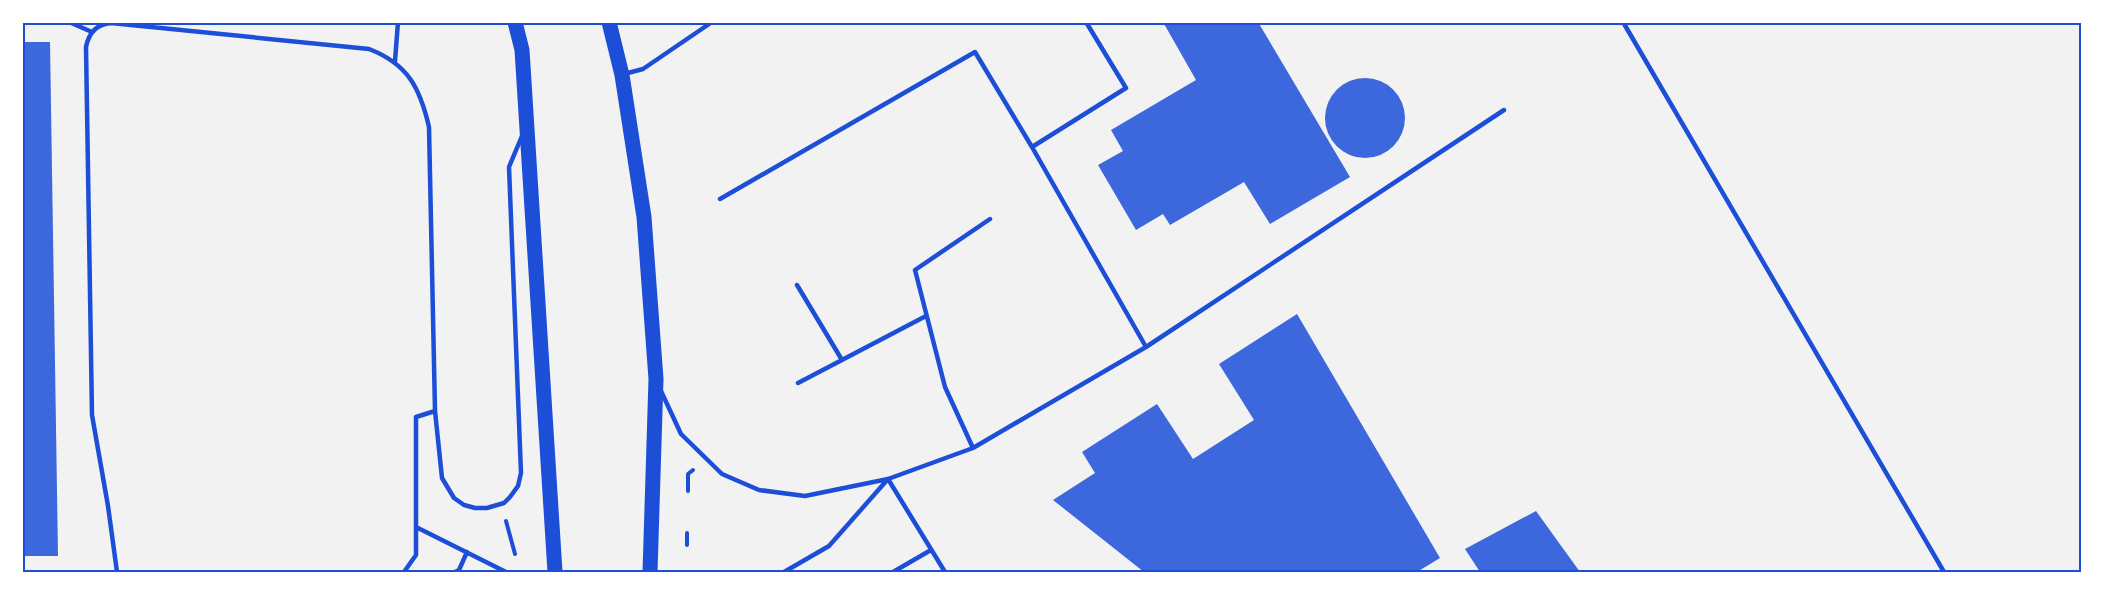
<svg xmlns="http://www.w3.org/2000/svg" width="2104" height="595" viewBox="0 0 2104 595" font-family="'Fira Sans',sans-serif">
<rect width="100%" height="100%" fill="#f2f2f2"/>
<path fill="#3d67dc" d="M1163,22H1258L1350,177L1270,224L1244,182L1170,225L1163,214L1136,230L1098,165L1123,151L1111,130L1196,80Z
M22,42H50L58,556H22Z
M1325 118a40 40 0 1 1 80 0a40 40 0 1 1-80 0Z
M1297,314L1440,558L1417,572H1144L1053,500L1095,473L1082,452L1157,404L1193,459L1254,420L1219,364Z
M1536,511L1580,572H1480L1465,549Z"/>
<g fill="none" stroke-linecap="round" stroke-linejoin="round">
<path stroke="#1d4ed8" stroke-width="4" d="M688,491V474L693,470
M506,521L515,554
M687,533V545"/>
<path stroke="#1d4ed8" stroke-width="4.5" d="M69,22L92,32
M1623,22L1944,572
M395,61L398,22
M624,74L643,69L712,22
M1032,147L1126,88L1086,22
M720,199L975,52L1032,147L1146,347
M797,285L842,360
M798,383L926,316
M661,391L681,434L722,474L759,490L805,496L888,479L973,448L1146,347L1504,110
M973,448L945,387L915,270L990,219
M888,479L945,572
M418,528L506,572
M117,572L108,506L92,415L86,47C89,32 97,24 111,23L369,49C408,64 420,88 429,127L435,411L442,478L454,498L464,505L475,508H487L504,503L510,497L518,486L521,473L509,167L522,136
M404,572L416,555V417L435,411
M455,572L459,570L467,552
M784,572L829,546L888,479
M893,572L931,550"/>
<path stroke="#1d4ed8" stroke-width="15" d="M515,22L522,50L555,572
M609,22L622,75L644,217L656,379L650,572"/>
</g>
<rect width="2104" height="595" fill="none" stroke="#ffffff" stroke-width="48"/>
<rect x="24" y="24" width="2056" height="547" fill="none" stroke="#1d4ed8" stroke-width="2"/>
</svg>
